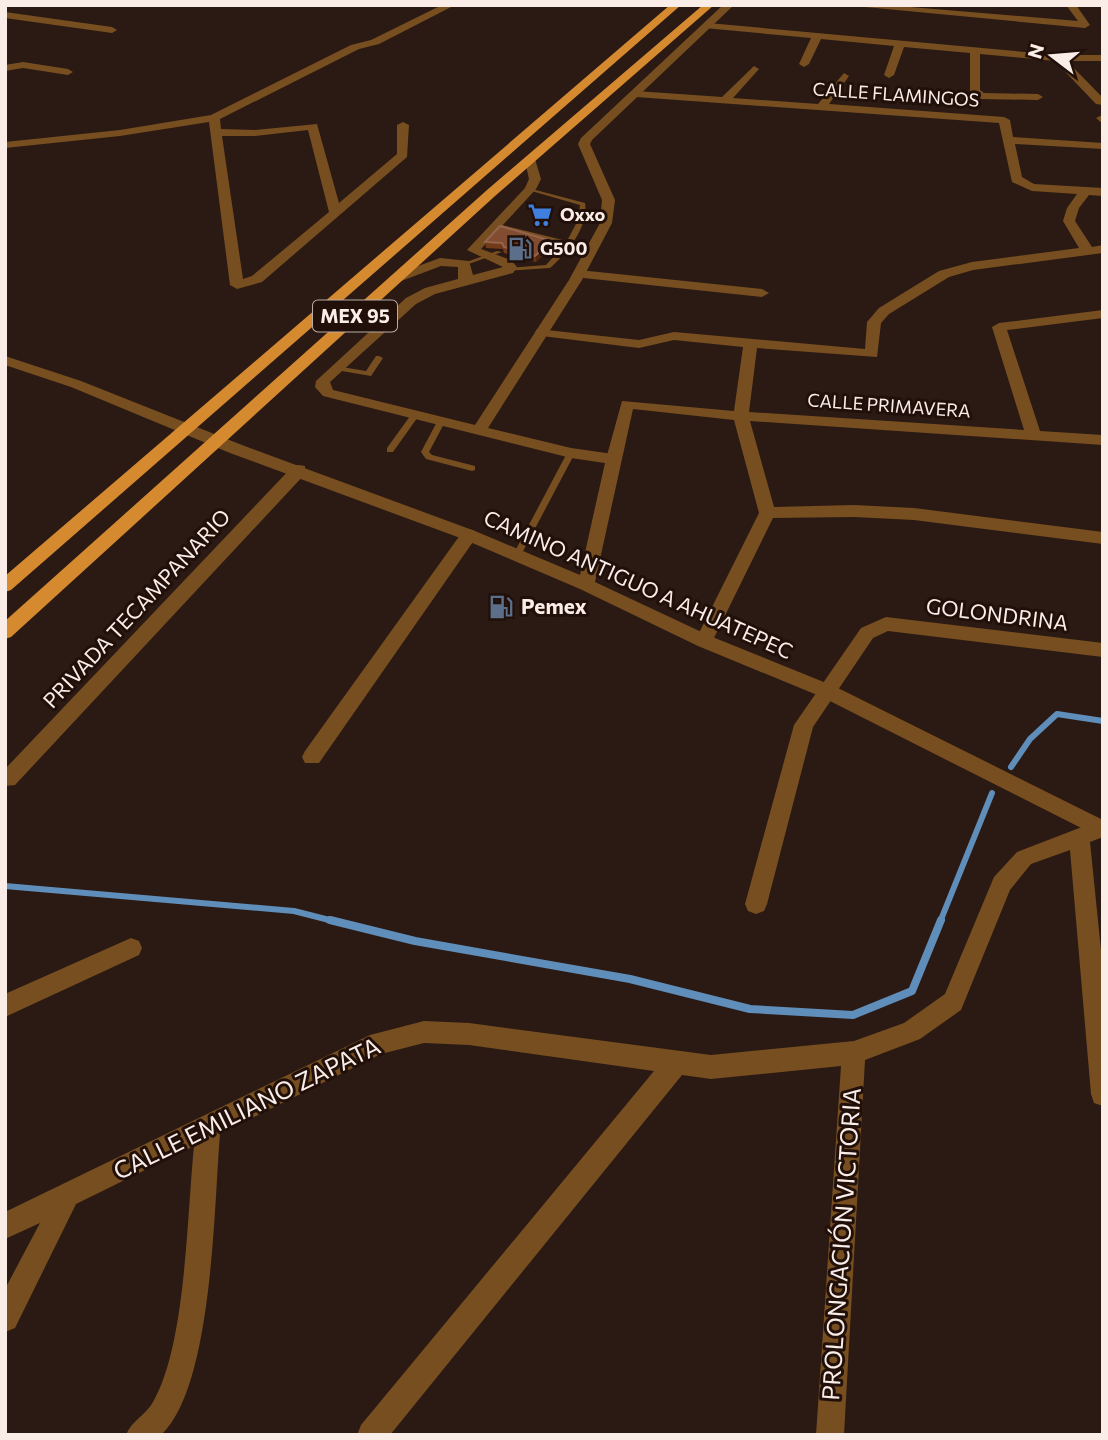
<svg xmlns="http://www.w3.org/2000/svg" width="1108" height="1440" viewBox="0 0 1108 1440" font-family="Commissioner,sans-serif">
<rect width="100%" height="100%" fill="#2b1a13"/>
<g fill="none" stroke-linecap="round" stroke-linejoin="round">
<path stroke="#5f8eba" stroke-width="6" d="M1011,767L1030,739L1057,714L1103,721
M5,886L294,911L337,922
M940,922L992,793"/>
<path stroke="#5f8eba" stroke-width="8" d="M330,920L415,941L630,979L750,1009L853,1015L912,991L941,920"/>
<path fill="#774e20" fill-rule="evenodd" d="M528,188L585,203C589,227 567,253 550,268L506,271L505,270L508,268L546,265L565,244L494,225V223L567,241L578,220L580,205L528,190Z
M497,251L502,252L466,265L461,264Z
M376,356H379L383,358L371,376L336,370L332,368L336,366L366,371Z
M413,412H419L420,414L393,452H387V448Z
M439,418H442L446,420L429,452L432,455L475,466V470L472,471L426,459L421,452Z
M571,450L575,453L521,555L520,557H514L513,555L567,453Z"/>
<path fill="#774e20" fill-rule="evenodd" d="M442,5H455L379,44L359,49L220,119L221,129L255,130L317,124L339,203L397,154V125L403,122L409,125L407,157L262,282L237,289L230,285L209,122L120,136L5,148V142L120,130L211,115L351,45L371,40ZM308,130L329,212L252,276L243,279L222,136H255Z
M844,5H886L1078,21L1066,5H1076L1090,25L1085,28Z
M5,12L112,27L117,30L112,33L5,18Z
M708,23L1058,55H1103V61H1067L1103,98V105L1096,104L1055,61L980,54V90L984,93L1038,94L1043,97L1038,100L981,99L970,91V53L904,47L894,75L889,78L884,75L894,46L821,39L809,64L804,67L799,64L811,38L704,28Z
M23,62L68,69L73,72L68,75L23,68L5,71V65Z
M754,66L759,69L733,98L818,104L844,73L849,76L829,104L1004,117L1010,120L1013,137L1103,143V149L1015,144L1022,177L1034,184L1103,188V196L1089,195L1079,208L1075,221L1092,247L1103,245V253L973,270L949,277L889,314L881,323L877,357L757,348L749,412L1024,430L992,327L999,323L1103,310V318L1007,330L1040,431L1103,435V445L750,421L774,507L854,505L914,508L1103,532V544L914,520L854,517L773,518L710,646H698L695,641L759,513L734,420L633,409L622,459L614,464L606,459L622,401L734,411L743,347L674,340L639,348L542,336L535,332L537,329L639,340L674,332L865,349L867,322L879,308L939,271L972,262L1079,248L1063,221L1067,208L1077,194L1032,191L1012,182L999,123L636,97L631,94L636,91L722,97Z
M1102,115H1103V124L1096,118Z
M579,270L762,289L769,293L762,297L574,277L572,274Z
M299,465L305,466V474L15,785L5,786V769L293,466Z
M469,529L475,531L477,535L475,539L319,763H305L302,757L305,751L463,531Z
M886,617L1103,643V657L888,631L873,638L813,727L767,904L764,911L756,914L748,911L745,904L794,725L861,628Z
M1100,820L1103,821V837L1090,842L1103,970V1106L1094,1103L1091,1094L1070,850L1031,864L1010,890L961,1010L920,1039L865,1060L844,1435H816L841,1066L711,1079L682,1075L390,1435H357L361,1425L654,1071L469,1045L424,1043L381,1054L220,1134C214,1205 213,1387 161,1435H126C132,1420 146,1415 153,1402C186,1345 187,1215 194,1146L76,1204L15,1328L5,1332V1289L40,1223L5,1239V1212L370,1035L424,1021L469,1023L711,1055L854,1041L904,1023L945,994L994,877L1017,852Z
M131,938L139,941L142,948L139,955L5,1017V994Z"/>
<path fill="#774e20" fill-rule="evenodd" d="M723,5H734L592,140L590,144L615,200L612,223L582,280L488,428L571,448L620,455L622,459L595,582L710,636L836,687L1103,820V839L822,697L698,646L580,589L463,539L230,453L71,387L5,365V356L81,381L242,445L475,531L580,575L605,463L571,458L323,396L315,387L316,381L406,298L425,288L458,279V267L441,266L396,283L389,279L391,276L440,258L469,261L473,275L503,267L467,250L525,188L529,179L525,161L535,159L541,179L536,189L481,249L511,260L517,267L513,273L435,294L416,304L330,382L333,390L475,425L569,280L600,223L602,200L578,144L581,138Z"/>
<path fill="#d68a30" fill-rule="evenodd" d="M670,5H681L11,590L5,592V576Z
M703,5H714L495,196L11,637L5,639V621L487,190Z"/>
</g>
<path fill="#73391b" d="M485,242L552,247L536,262L504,253L503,249L486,248Z"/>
<path fill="#50240f" d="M552,241V247L536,262L535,256Z"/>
<path fill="#824c31" stroke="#94654e" stroke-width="2" d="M500,226L552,241L535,256L504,247L502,243L485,242Z"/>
<defs>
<g id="supermarket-bare" transform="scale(1.89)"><path d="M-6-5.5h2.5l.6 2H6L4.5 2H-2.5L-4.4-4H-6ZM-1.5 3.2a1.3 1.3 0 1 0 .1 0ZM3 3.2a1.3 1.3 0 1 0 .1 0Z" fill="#3f7fe0" stroke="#21100a" stroke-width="2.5" paint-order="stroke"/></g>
<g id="fuel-bare" transform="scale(1.89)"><path d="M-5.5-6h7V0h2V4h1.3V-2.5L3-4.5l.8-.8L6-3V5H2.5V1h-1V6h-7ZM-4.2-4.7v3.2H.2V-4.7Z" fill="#5c6f8a" stroke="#21100a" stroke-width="2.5" paint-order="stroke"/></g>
</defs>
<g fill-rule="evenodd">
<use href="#supermarket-bare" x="540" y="215"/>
<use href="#fuel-bare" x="520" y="249"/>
<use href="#fuel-bare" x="501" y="607"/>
</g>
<g text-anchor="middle" stroke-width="6" stroke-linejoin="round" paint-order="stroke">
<g font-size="18" fill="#faede8" stroke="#21100a">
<text transform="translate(896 95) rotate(4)" y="6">CALLE FLAMINGOS</text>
<text transform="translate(889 406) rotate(4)" y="6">CALLE PRIMAVERA</text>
</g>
<g font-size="18" font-weight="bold" fill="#faede8" stroke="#21100a" text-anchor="start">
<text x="560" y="221">Oxxo</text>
<text x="540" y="255">G500</text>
</g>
<rect fill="#21100a" stroke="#b9aba5" stroke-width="2" x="313" y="300.5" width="84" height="31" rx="5"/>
<g font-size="19" font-weight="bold" fill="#faede8">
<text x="355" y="323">MEX 95</text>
</g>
<g font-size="21" fill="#faede8" stroke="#21100a">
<text transform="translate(638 585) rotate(24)" y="7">CAMINO ANTIGUO A AHUATEPEC</text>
<text transform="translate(137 609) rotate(-47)" y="7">PRIVADA TECAMPANARIO</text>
<text transform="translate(997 615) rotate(7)" y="7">GOLONDRINA</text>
</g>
<g font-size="21" font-weight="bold" fill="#faede8" stroke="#21100a" text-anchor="start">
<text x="521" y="614">Pemex</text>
</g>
<g font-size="24" fill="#faede8" stroke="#21100a">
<text transform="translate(247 1109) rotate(-26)" y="8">CALLE EMILIANO ZAPATA</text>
<text transform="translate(842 1244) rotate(-86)" y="8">PROLONGACIÓN VICTORIA</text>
</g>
</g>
<rect width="1108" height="1440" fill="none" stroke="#faede8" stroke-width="14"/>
<g transform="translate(1052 56) rotate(286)" stroke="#21100a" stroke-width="5" paint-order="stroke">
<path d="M0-5L12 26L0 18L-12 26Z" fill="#faede8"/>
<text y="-10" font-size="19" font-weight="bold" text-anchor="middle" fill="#faede8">N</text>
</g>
</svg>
